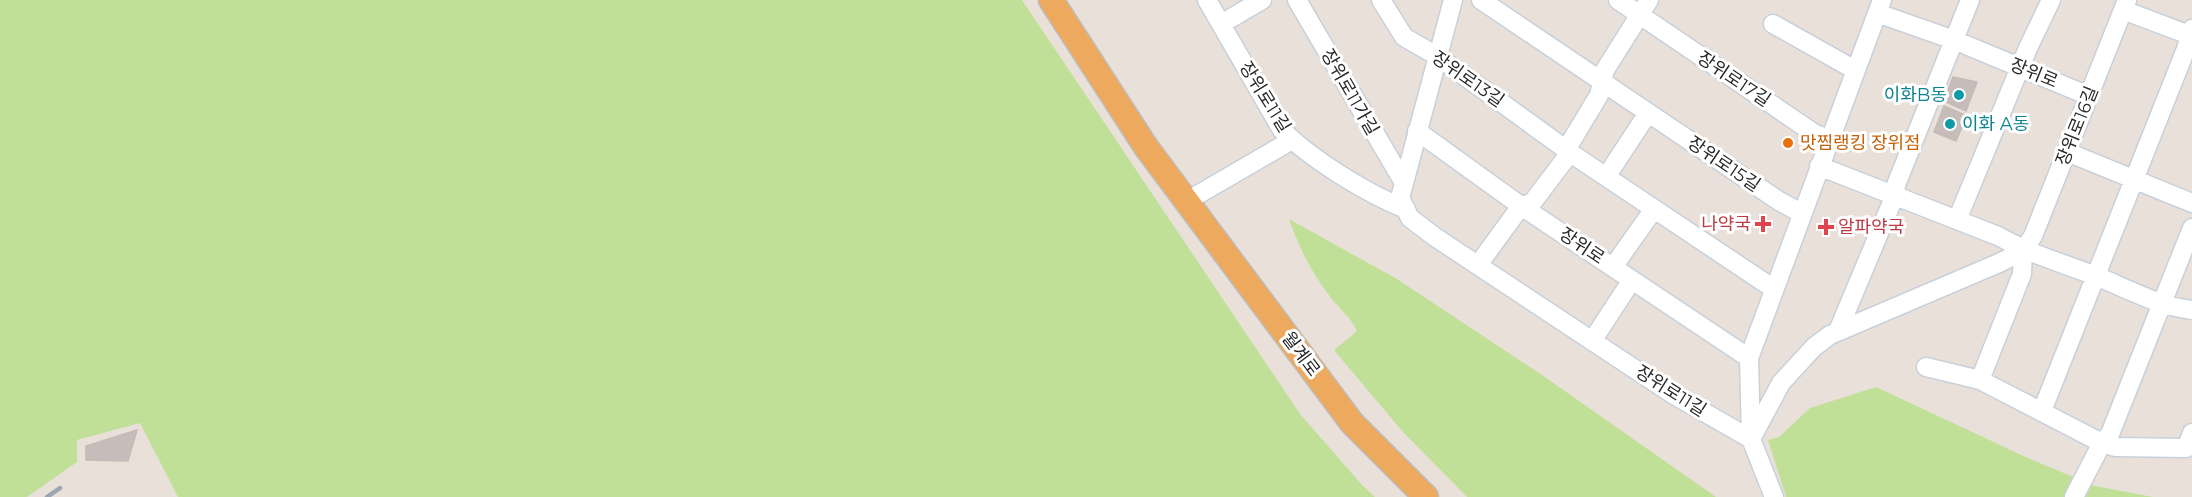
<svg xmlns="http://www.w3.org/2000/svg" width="2192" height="497" viewBox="0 0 2192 497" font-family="Montserrat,'Noto Sans KR',sans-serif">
<rect width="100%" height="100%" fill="#eae0da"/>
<path fill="#c1e097" d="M0,0H1022L1300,414L1362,485L1375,497H178L140,423L77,440V462L27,497H0Z
M1289,219L1397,279L1542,375L1716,497H1467L1402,431L1334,350L1357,331C1351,317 1337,307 1328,294C1311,272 1298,245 1289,219Z
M1876,387L2030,459L2095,486L2153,497H1786L1768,440L1779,437L1810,408Z"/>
<path fill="#c6bdba" stroke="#c6bbb4" stroke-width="1.5" d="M1953,77L1977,82L1966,111L1944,101Z
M1944,106L1967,116L1956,141L1934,132Z
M137,430L128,461L86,460V446Z"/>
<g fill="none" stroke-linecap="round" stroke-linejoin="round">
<g stroke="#c8d0da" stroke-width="21">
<path id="minor" d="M1207,0L1282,130C1311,159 1367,194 1406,209
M1297,0L1404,183
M1381,0L1404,37L1437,56L1575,156L1774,289
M1453,0L1400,198L1410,218L1435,237L1674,395L1751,439L1781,383L1814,347L1830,335L1999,263L2023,251
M1481,0L1779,201L1801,213
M1618,0L1815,134L1829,139
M2123,10L2192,36
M1877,13L1954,40L2089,96
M1221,24L1262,0
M1773,24L1855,70
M1417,131L1521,206L1749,358
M2067,152L2192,203
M1819,166L1998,236C2030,254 2062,263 2096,276C2128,289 2158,306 2192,310
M1606,177L1648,113
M1187,201L1292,140
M1957,220L2028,48L2051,0
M1478,265L1521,206L1532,203L1566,158V150L1599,95L1605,70L1649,0
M1613,267L1654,209
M1838,331L1895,195L1896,185L1970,0
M1592,341L1632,280
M1926,367L1980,380L2102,443L2115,447L2186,448L2192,433
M1980,380L2022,274L2023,251L2033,236L2127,0
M2042,411L2186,49L2192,29
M1774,497L1751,439L1749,358L1882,0
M2074,497L2102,443L2110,434L2192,228"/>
</g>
<g stroke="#bebebe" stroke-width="27">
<path id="major" d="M1051,0L1146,147L1352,423L1426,497"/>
</g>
<use href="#minor" stroke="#fff" stroke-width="18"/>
<use href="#major" stroke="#eda95d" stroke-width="24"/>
<path stroke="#9da5b2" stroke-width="4.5" d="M47,497L60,488"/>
</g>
<g fill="#0f9aa8" stroke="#fff" stroke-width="2">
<circle cx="1959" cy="95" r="6"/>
<circle cx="1950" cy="124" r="6"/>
</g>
<circle fill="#e8710a" stroke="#fff" stroke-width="2" cx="1788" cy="143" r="6"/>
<g fill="#e0444e" stroke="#fff" stroke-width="2">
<path d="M1760 215h6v6h6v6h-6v6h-6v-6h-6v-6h6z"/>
<path d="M1823 218h6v6h6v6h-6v6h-6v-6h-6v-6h6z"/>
</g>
<g text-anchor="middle" stroke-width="6" stroke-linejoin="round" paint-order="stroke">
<g font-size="18" fill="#282828" stroke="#fff">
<text transform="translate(2034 73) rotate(22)" y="6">장위로</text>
<text transform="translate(1468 79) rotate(35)" y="6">장위로13길</text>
<text transform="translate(1734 79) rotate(34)" y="6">장위로17길</text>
<text transform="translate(1350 92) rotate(60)" y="6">장위로11가길</text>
<text transform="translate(1265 97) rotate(58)" y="6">장위로11길</text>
<text transform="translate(2077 126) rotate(-68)" y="6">장위로16길</text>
<text transform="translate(1724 164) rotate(34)" y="6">장위로15길</text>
<text transform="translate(1582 246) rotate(34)" y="6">장위로</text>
<text transform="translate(1301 354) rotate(53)" y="6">월계로</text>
<text transform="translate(1671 391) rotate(32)" y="6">장위로11길</text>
</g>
<g font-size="18" fill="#0d838f" stroke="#fff" text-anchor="end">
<text x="1947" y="101">이화B동</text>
<text x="1962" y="130" text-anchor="start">이화 A동</text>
</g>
<g font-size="18" fill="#c56008" stroke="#fff" text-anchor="start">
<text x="1800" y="149">맛찜랭킹 장위점</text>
</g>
<g font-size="18" fill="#be3a42" stroke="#fff" text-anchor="end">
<text x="1751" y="230">나약국</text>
<text x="1838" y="233" text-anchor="start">알파약국</text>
</g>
</g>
</svg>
